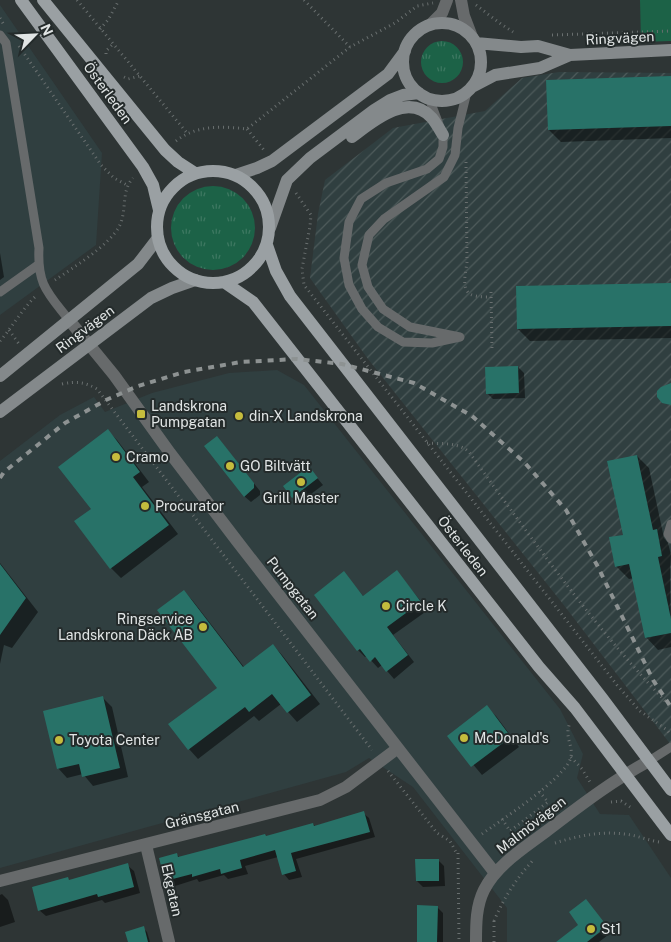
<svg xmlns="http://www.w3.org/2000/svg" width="671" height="942" viewBox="0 0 671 942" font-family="'Public Sans',sans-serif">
<defs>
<pattern id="industrial-furrows" width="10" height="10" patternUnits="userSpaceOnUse" patternTransform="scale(1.25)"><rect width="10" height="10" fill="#303f40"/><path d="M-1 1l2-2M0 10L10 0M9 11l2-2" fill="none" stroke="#4e5b5b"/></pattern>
<pattern id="grass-tufts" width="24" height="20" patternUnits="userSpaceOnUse" patternTransform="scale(1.25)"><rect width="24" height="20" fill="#1c6247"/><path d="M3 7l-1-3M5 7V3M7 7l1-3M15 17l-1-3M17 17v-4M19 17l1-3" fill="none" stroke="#3d7861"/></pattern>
</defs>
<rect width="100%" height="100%" fill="#2e3535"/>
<path fill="#303f40" d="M0,5L102,153L96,245L0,315Z
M277,370L304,385L560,709L583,754L577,778L600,814L629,815L671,878V942H507V908L413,787L369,758L346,772L0,868V461L60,415L94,397L105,412L152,393L229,373Z"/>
<path fill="url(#industrial-furrows)" d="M559,72L671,73V745L563,604L368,359L310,278L318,214L325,180L393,128L485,111L522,78Z"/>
<path fill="url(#grass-tufts)" d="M421 62a21 21 0 1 1 42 0a21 21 0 1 1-42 0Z
M171 228a42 42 0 1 1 84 0a42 42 0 1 1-84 0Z"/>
<path fill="#1c6247" d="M640,0H671V41L641,42Z"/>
<path fill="#0007" d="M671,77V138L561,142L549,130Z
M0,253L4,277L0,280Z
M671,284V338L530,341L518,329Z
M518,367L524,373L525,398L493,399L487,393Z
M108,431L117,440L149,482L142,487L178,534L121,578L111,568L76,522L92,509Z
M217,437L260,491V495L251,502L244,496Z
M637,456L649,468L664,538L668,543L671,555L670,569L671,647L658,650L646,637L634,578L629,579L616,566L624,536Z
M309,468L323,485L299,503L293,497Z
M0,563L38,612L12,648L4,645L0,664Z
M397,572L428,610L393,635L414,662L394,679L382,665L378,668L367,656L365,657L358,650L344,573L364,597Z
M184,591L193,601L244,667L273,645L282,655L320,704L297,722L281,704L259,721L254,716L198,759L189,749L218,688Z
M103,698L112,707L128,777L93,786L83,774L67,778L58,768Z
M486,707L496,716L519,747L482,775L449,736Z
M363,813L369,818L375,837L296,859L302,877L289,880L284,874L278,857L245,866L248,874L228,879L224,875L199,882L197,879L172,887L166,881L176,854L180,858L267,837L313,824L315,826Z
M438,860L444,866L445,886L423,887L417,881Z
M127,865L134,871L140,893L105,903L102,900L46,916L39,910L67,878L70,881Z
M2,894L8,900L15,922L0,927V895Z
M437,907L443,913V942H418Z
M608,927L612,932L599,942H586Z
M143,928L147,932L150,942H129Z"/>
<path fill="#287268" d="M671,76V126L548,130L546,80Z
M671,283V326L517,329L516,286Z
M518,366L519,393L486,394L485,367Z
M671,383V405L662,403L657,397V391L661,387Z
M108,429L140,472L133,477L169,525L110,569L74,521L91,509L58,467Z
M217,436L254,483V488L244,497L204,446Z
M637,455L653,530L657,529L662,556L658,557L671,619V633L645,638L629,564L615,567L609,537L623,535L607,461Z
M309,466L318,478L292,498L283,486Z
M0,564L26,598L0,635Z
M397,570L421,602L387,627L408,655L386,672L375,657L370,662L360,649L357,651L314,595L344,571L363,596Z
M184,590L243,667L273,644L311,695L287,713L272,694L249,712L245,707L188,750L168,724L217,688L157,610Z
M103,696L120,768L82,777L79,764L57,769L43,711Z
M487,705L511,737L471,767L447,736Z
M364,811L370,832L291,853L296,871L282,875L275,850L240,860L242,868L221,874L220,869L192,877V874L165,881L159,858L177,853L178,857L265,834L266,836L313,823L314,826Z
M415,859H439V881H416Z
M128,863L134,887L98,897L97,894L38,911L32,887L68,877L69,880Z
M586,899L607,926L587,942H556L578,925L569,912Z
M417,905L438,906L437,942H417Z
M144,926L148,942H128L125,932Z"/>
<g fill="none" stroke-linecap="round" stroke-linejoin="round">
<path stroke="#696f6f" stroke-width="3" stroke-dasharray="1 4" stroke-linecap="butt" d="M77,0L187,133
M304,0L350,47
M476,5L501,24L513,32
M0,18L4,25
M100,29L108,20L119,0
M552,35L671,31
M19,46L101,165L114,178L127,185
M106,54V51L114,43
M124,77L128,79L140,76
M247,129L264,150
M176,141C196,125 222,126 247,129L350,47L395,23L417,6L433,3
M466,162L467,262C466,271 461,288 470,294C475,297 485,297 491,297
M296,193L311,215L310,226L302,269L304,285L617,685L640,711L667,730L671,735
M55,280C74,267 110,245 120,225C127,209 121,191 133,178
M491,292L492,350
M9,330L19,344
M0,341C13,326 22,309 37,295
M62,384C76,381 85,382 97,389L372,750
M427,443C442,444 458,442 469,452C532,539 595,629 671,707
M571,757L582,769L590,782
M388,771L437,833L450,841L457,854
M611,802L621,801L630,807
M502,819L510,831L548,802L539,791
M482,834C501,820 566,778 571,757C573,744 564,737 570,723
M555,843C577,836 601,831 624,834C636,835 647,840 659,842
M458,853L459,942
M494,921C504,897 517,878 534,859
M494,921V942"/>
<path stroke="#676a6b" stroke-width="9" d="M0,35L6,43L39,248C37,285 48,293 69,320
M429,98L443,135V147L439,159L427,169L386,183L361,199L349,222L344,258L349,285L362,309L378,327L403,342L432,343L460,337L410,327L383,309L368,287L362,265L369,235L384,219L444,177L455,155L458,128L467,92
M0,292L38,265
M671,524L668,534L671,539
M649,761L671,747"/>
<path stroke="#676a6b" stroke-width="12" d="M461,0L464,16L472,37
M431,24L442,13L447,0
M69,320L114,375L170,453L237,541L495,873
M146,845L169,942
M0,881L320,800L346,787L398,748
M476,942C476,924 476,906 484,890C497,864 526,847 548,830C581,805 612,781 649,761"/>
<path stroke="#84898b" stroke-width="12" d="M403 62a39 39 0 1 1 78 0a39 39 0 1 1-78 0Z
M476,43L521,47L538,46L570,55L671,50
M472,87L495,75L540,68L570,55
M352,137C373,121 408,91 432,118C436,123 440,130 443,135
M236,175L257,168L272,161L388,74L405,51
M270,228L287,180L310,158L374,110L390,100L403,95L419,93
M0,376L138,264L158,238
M0,412L151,298L172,288L195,280"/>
<path stroke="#9aa0a3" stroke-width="12" d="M21,0L143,167L153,185L159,210
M43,0L165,150L178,162L195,173
M157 227a56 56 0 1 1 112 0a56 56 0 1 1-112 0Z
M267,245L276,271L290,296L602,698L671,790
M224,282L253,302L539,667L575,708L671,835"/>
<path stroke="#8d9292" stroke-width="4" stroke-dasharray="6 6" stroke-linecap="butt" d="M0,478L4,472L65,423L106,400L138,386L184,372L241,362L297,359L342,364L414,383L472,416L525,463L566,510L598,567L653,680L671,707"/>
</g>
<g fill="#c5bc3d" stroke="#242b2b" stroke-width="2">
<rect x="136" y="409" width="10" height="10" rx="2.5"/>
<circle cx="239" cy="416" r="5"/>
<circle cx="116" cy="457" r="5"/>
<circle cx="230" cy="466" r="5"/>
<circle cx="301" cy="482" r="5"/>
<circle cx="145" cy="506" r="5"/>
<circle cx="386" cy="606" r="5"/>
<circle cx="203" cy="627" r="5"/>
<circle cx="464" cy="738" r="5"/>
<circle cx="59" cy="740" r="5"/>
<circle cx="591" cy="929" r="5"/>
</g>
<g text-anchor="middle" stroke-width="4" stroke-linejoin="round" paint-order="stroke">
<g font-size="14" fill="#e1e5e5" stroke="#242b2b">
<text transform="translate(620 38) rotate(-3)" y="5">Ringvägen</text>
<text transform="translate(108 93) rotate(54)" y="5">Österleden</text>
<text transform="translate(85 329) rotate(-37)" y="5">Ringvägen</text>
<text transform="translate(463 546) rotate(52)" y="5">Österleden</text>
<text transform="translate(293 588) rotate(52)" y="5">Pumpgatan</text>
<text transform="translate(202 815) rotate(-14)" y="5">Gränsgatan</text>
<text transform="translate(531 825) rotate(-38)" y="5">Malmövägen</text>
<text transform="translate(172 890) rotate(77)" y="5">Ekgatan</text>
</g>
<g font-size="14" fill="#e1e5e5" stroke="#242b2b" text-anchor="start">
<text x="151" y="411">Landskrona<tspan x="151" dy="16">Pumpgatan</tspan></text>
<text x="249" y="421">din-X Landskrona</text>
<text x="126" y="462">Cramo</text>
<text x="240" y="471">GO Biltvätt</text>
<text x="301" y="503" text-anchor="middle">Grill Master</text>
<text x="155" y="511">Procurator</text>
<text x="396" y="611">Circle K</text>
<text x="193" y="624" text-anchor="end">Ringservice<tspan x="193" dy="16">Landskrona Däck AB</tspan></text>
<text x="474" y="743">McDonald's</text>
<text x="69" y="745">Toyota Center</text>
<text x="601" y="934">St1</text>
</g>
</g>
<g transform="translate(35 35) rotate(66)" stroke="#242b2b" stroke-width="4" paint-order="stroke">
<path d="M0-4L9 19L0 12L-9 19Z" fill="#e1e5e5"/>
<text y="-8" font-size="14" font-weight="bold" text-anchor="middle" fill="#e1e5e5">N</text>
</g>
</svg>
